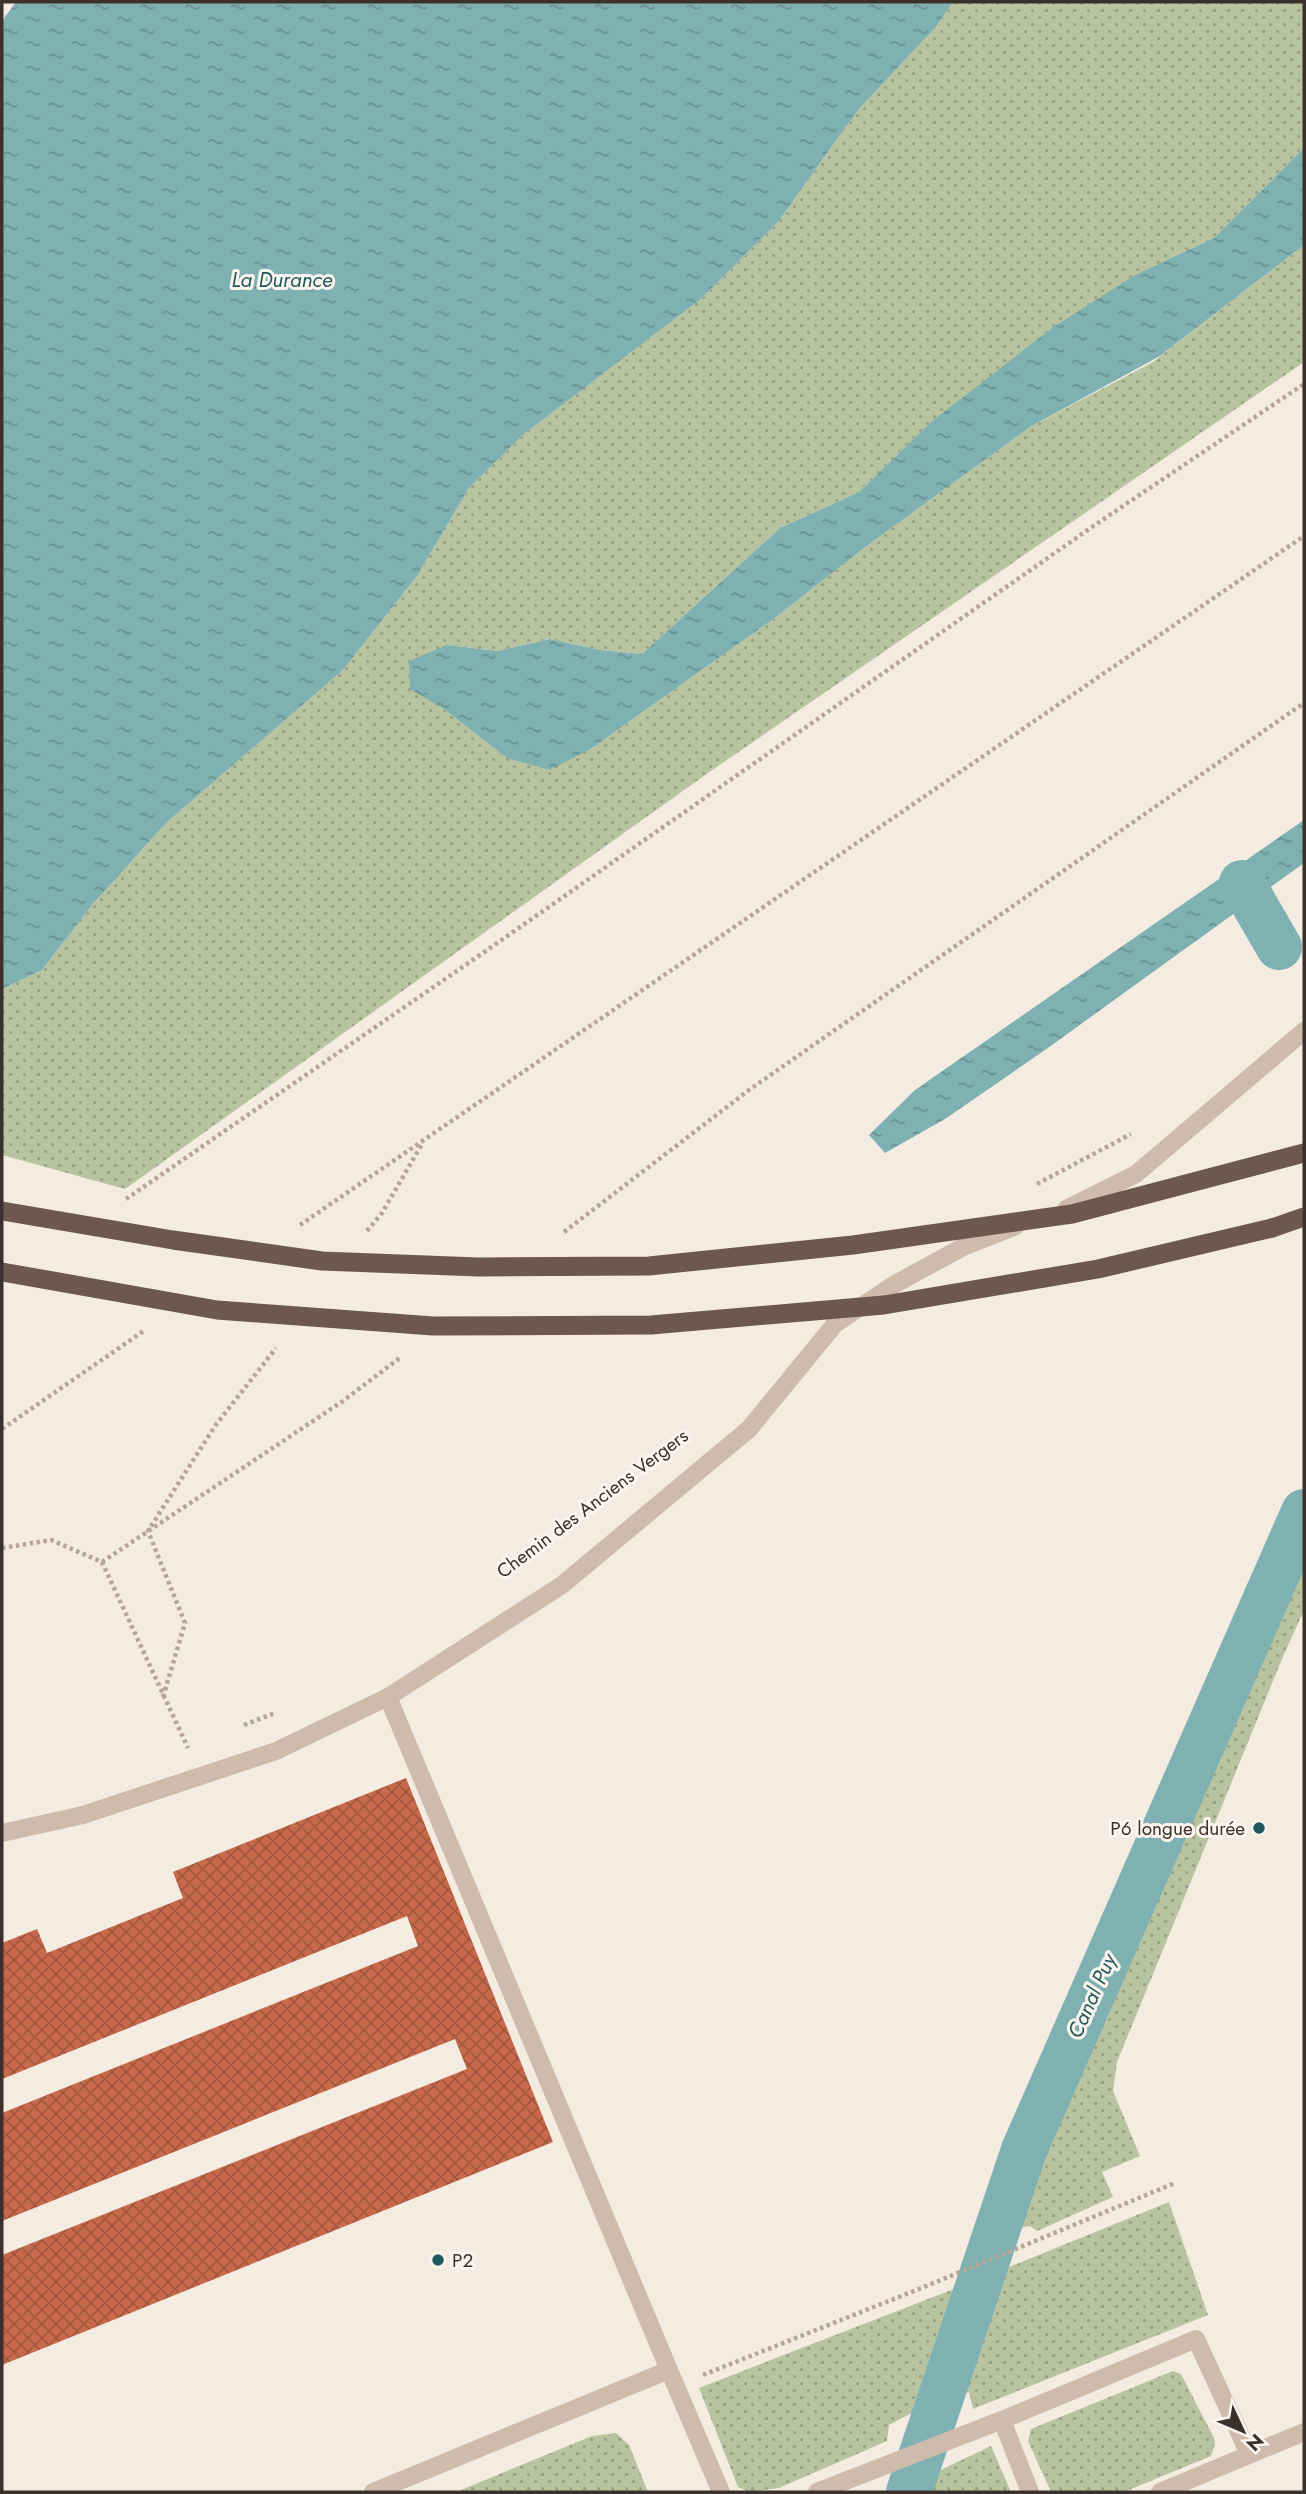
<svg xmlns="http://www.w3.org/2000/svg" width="1306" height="2494" viewBox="0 0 1306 2494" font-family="Jost,sans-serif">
<defs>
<pattern id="grass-dots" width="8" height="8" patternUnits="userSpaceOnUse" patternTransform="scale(1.75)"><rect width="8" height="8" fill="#b8c4a0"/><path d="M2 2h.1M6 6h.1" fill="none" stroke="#97a083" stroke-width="1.8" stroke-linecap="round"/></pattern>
<pattern id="water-ripples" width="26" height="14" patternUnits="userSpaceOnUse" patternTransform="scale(1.75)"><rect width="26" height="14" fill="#7fb0b2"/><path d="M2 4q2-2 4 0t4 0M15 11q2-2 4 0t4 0" fill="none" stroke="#699091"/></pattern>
<pattern id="building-cross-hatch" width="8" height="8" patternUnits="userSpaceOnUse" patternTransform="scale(1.75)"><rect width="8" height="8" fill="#c8694b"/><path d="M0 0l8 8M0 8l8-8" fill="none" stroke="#a4573f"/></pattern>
</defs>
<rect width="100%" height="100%" fill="#f4ebe1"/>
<path fill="url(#grass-dots)" d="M953,2H1304V148L1214,238L1137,274L931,422L859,492L780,528L642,654L600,650L550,639L497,651L447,645L410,688L445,710L507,758L592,748L772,620L868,545L1030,427L1153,362L1304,245V362L708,773L125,1189L2,1155V989L42,970L93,904L165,824L343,670L417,576L469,488L524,434L701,299L778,222L858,110L936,27Z
M1304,1553V1610L1282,1659L1117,2062L1113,2091L1140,2156L1102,2172L1113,2197L1037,2231L1030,2226L1014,2229Z
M1169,2202L1208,2315L973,2409L969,2392L941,2404L987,2276Z
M972,2282L927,2405L889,2425L887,2441L779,2488L750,2492L738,2487L699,2388Z
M1173,2371L1181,2374L1214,2438L1215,2444L1211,2456L1124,2492H1051L1028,2441L1031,2429Z
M616,2433L629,2445L648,2492H456L592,2436Z
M991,2446L1011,2492H923L928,2476Z"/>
<path fill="url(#water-ripples)" d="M16,2H953L936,27L858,110L778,222L701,299L524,434L469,488L417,576L343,670L165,824L93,904L42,970L2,989V21Z
M1304,148V245L1160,356L1030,427L868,545L772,620L592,748L550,770L507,758L445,710L410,689L409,661L447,645L497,651L550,639L600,650L642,654L780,528L859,492L931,422L1052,328L1137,274L1214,238Z
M1304,820V863L1045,1050L945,1119L885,1153L869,1135L915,1090Z"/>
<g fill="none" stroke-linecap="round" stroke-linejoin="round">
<path stroke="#7fb0b2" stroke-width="46" d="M1242,883L1279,947
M909,2492L1024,2150L1304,1512"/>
</g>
<path fill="url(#building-cross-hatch)" d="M406,1778L553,2142L2,2365V2255L467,2069L455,2039L2,2221V2113L418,1946L407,1916L2,2079V1943L37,1929L47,1953L183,1898L173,1872Z"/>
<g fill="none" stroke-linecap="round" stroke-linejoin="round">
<path stroke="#b9a596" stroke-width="4.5" stroke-dasharray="3.5 3.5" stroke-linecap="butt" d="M1037,1184L1131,1134
M126,1199L493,946L1092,527L1304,384
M300,1225L1304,536
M367,1231L382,1213L422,1144
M564,1232L749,1090L1304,703
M2,1429L145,1330
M2,1548L51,1540L102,1562L188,1748
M102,1562L343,1401L401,1357
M163,1697L185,1623L148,1531L215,1426L276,1348
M244,1725L275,1713
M703,2375L924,2287L1175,2183"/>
<path stroke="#cdbbac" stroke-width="18" d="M1066,1209L1136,1174L1304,1031
M388,1697L669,2370
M2,1833L83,1815L276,1751L388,1697L562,1585L749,1429L835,1324L895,1284L963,1247L1016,1226
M1002,2420L1030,2492
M373,2492L669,2370L721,2492
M817,2492L1002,2420L1196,2339L1249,2454
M1160,2492L1304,2432"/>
<path stroke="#6c584f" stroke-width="19" d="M1272,1228L1304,1217"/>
<path stroke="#6c584f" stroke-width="19" d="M2,1211L173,1240L322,1261L478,1267L649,1266L853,1245L1072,1214L1304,1153
M2,1272L217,1310L433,1326L651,1325L884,1305L1098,1269L1272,1228"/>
</g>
<g fill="#1f5a5e" stroke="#fbf5ee" stroke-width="2.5">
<circle cx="1259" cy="1828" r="7"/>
<circle cx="438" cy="2260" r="7"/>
</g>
<g text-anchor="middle" stroke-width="6" stroke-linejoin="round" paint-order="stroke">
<g font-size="19" fill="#3b302b" stroke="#fbf5ee">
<text transform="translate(592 1503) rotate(-37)" y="7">Chemin des Anciens Vergers</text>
</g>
<g font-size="19" fill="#3b302b" stroke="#fbf5ee" text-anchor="end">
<text x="1245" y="1835">P6 longue durée</text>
<text x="452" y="2267" text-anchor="start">P2</text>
</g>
<g font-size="21" font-style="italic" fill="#1f5a5e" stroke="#fbf5ee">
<text x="282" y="287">La Durance</text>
<text transform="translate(1092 1996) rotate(-66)" y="7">Canal Puy</text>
</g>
</g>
<rect width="1306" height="2494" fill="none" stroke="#3b302b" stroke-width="7"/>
<g transform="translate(1243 2431) rotate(134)" stroke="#fbf5ee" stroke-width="5" paint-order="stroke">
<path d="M0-5L12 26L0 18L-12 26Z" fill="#3b302b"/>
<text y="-10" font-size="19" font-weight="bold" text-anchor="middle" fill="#3b302b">N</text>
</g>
</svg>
